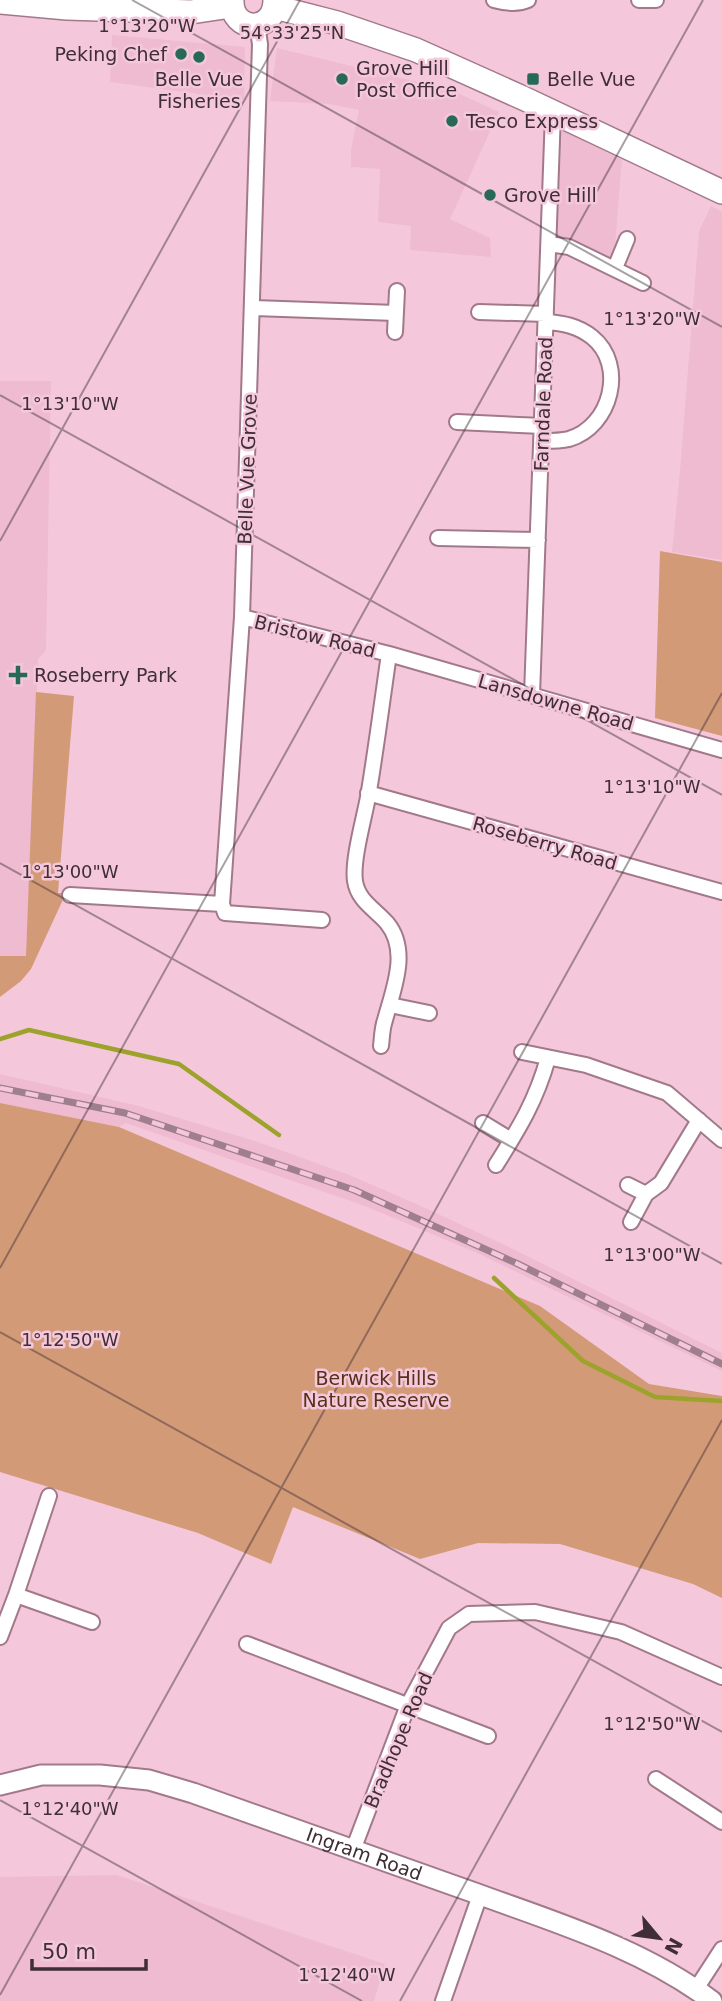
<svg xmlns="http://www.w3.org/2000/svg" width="722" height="2001" viewBox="0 0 722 2001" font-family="'DejaVu Sans',sans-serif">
<rect width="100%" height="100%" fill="#f4c8da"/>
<path fill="#eebbd1" d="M112,35L245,47L244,100L110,82Z
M277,48L451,90L499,112L450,219L490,238L491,257L410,250L411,226L378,222L380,169L351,167V149L359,110L329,104L270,101Z
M562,130L622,160L614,258L557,235Z
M711,206L722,212V560L672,552L680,471L699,231Z
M0,381H51L46,650L38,659L26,957L0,956Z
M0,1074L139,1106L255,1141L347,1174L421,1206L511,1248L722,1353V1371L475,1252L365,1206L126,1123L119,1127L0,1103Z
M117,1875L385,1964L374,2001H0V1877Z"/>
<path fill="#d39a78" d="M660,551L722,562V736L655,718Z
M36,692L74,696L58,893H66L31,969L21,981L0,997V956H26Z
M0,1103L119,1127L540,1306L649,1384L722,1396V1598L693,1584L560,1544L478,1543L420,1559L293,1507L271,1564L198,1533L0,1472Z"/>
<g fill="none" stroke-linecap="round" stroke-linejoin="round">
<path stroke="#9da22c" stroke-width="4.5" d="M0,1039L29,1030L179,1064L279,1135
M494,1278L583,1361L655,1397L722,1401"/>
<g stroke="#a2798a" stroke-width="18">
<path id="minor" d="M494,0C505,3 517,5 528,0
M639,0H656
M257,25L260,44L242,617L222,904L225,913L322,920
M549,244L569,247L643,283
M615,268L627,239
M253,308L396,313
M479,312L546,314
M395,332L397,291
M457,422L542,426
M542,441C551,441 560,441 569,439C611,427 627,365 592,337C578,326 563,323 546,322
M438,538L538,540
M242,617L389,654L722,750
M532,695L553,113
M368,793L722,892
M70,895L222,904
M390,1005L429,1013
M381,1046C382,1038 382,1028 385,1020C393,990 410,951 387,923C375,909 358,901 355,881C352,860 364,819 368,797C376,750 382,702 389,654
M522,1052L586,1065L667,1093L722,1140
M483,1123L511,1140
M496,1165C519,1128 536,1101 548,1058
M628,1185L646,1194
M631,1222L646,1194L661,1183L699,1120
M16,1595L92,1622
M0,1637L16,1595L49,1496
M247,1644L488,1736
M656,1779L722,1822
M353,1850L408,1705L449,1628L469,1614L535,1612L621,1632L722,1677
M696,1989L722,1949
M443,2001L480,1895"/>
</g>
<g stroke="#a2798a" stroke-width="23">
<g id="tertiary">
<path id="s1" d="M0,1785L41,1775H100L149,1780L193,1793C287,1826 381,1860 475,1893C557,1923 641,1948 712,2001"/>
</g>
</g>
<g stroke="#a2798a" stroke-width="26">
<path id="primary" d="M232,0C231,33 275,34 275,0
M0,2L67,8L191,12L231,6
M275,7L337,23L416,50L523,98L722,192"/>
</g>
<use href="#minor" stroke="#fff" stroke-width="14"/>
<use href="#tertiary" stroke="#fff" stroke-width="19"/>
<use href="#primary" stroke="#fff" stroke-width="23"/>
<g stroke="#9f7f8c" stroke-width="7">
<path id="rail" d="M0,1088L125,1113L354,1190L518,1264L722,1364"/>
</g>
<use href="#rail" stroke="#f4c8da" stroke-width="4.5" stroke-dasharray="13" stroke-linecap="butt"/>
</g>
<path fill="none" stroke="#3f2e35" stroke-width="2" stroke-opacity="0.45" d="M132,0L722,327M0,395L722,795M0,541L300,0M0,863L722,1264M0,1268L703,0M0,1332L722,1732M0,1800L362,2001M0,1995L722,693M400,2001L722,1420"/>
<g fill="#276856" stroke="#f4c8da" stroke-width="2.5">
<circle cx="181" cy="54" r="7"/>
<circle cx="199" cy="57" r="7"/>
<circle cx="342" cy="79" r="7"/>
<rect x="526" y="72" width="14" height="14" rx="3.5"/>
<circle cx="452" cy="121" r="7"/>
<circle cx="490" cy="195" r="7"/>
<path d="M14.5 664.5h7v7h7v7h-7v7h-7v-7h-7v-7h7z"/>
</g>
<g text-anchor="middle" stroke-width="5" stroke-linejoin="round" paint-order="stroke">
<g font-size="19" fill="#3f2e35" stroke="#f4c8da" text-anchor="start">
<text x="167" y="61" text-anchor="end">Peking Chef</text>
<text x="356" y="75">Grove Hill<tspan x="356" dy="22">Post Office</tspan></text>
<text x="199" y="86" text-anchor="middle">Belle Vue<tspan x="199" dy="22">Fisheries</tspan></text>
<text x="547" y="86">Belle Vue</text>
<text x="466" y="128">Tesco Express</text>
<text x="504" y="202">Grove Hill</text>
<text x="34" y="682">Roseberry Park</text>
</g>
<g font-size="19" fill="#3f2e35" stroke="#f4c8da">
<text transform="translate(543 404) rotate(-88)" y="7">Farndale Road</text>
<text transform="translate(247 469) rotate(-88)" y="7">Belle Vue Grove</text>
<text transform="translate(315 636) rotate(14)" y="7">Bristow Road</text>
<text transform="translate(556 702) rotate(16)" y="7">Lansdowne Road</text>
<text transform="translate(545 843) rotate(16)" y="7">Roseberry Road</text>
<text transform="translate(398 1740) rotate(-67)" y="7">Bradhope Road</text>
<text dy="7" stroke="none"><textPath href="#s1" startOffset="378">Ingram Road</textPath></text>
</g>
<g font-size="19" fill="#563018" stroke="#f4c8da">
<text x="376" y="1385">Berwick Hills<tspan x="376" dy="22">Nature Reserve</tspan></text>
</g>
</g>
<g font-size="18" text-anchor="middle" fill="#3f2e35" stroke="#f4c8da" stroke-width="5" stroke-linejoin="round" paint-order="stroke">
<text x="147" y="32">1°13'20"W</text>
<text x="292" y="39">54°33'25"N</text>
<text x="652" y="325">1°13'20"W</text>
<text x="70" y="410">1°13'10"W</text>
<text x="652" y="793">1°13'10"W</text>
<text x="70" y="878">1°13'00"W</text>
<text x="652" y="1261">1°13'00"W</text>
<text x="70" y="1346">1°12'50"W</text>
<text x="652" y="1730">1°12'50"W</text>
<text x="70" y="1815">1°12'40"W</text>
<text x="347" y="1981">1°12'40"W</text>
</g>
<g transform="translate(659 1938) rotate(119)" stroke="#f4c8da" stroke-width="5" paint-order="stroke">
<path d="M0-5L12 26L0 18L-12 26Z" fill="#3f2e35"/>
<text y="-10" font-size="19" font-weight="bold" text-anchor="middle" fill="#3f2e35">N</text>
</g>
<path d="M32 1959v10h114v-10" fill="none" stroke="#3f2e35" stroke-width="3.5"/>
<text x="42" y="1959" font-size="21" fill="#3f2e35" stroke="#f4c8da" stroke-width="5" paint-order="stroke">50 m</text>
</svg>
